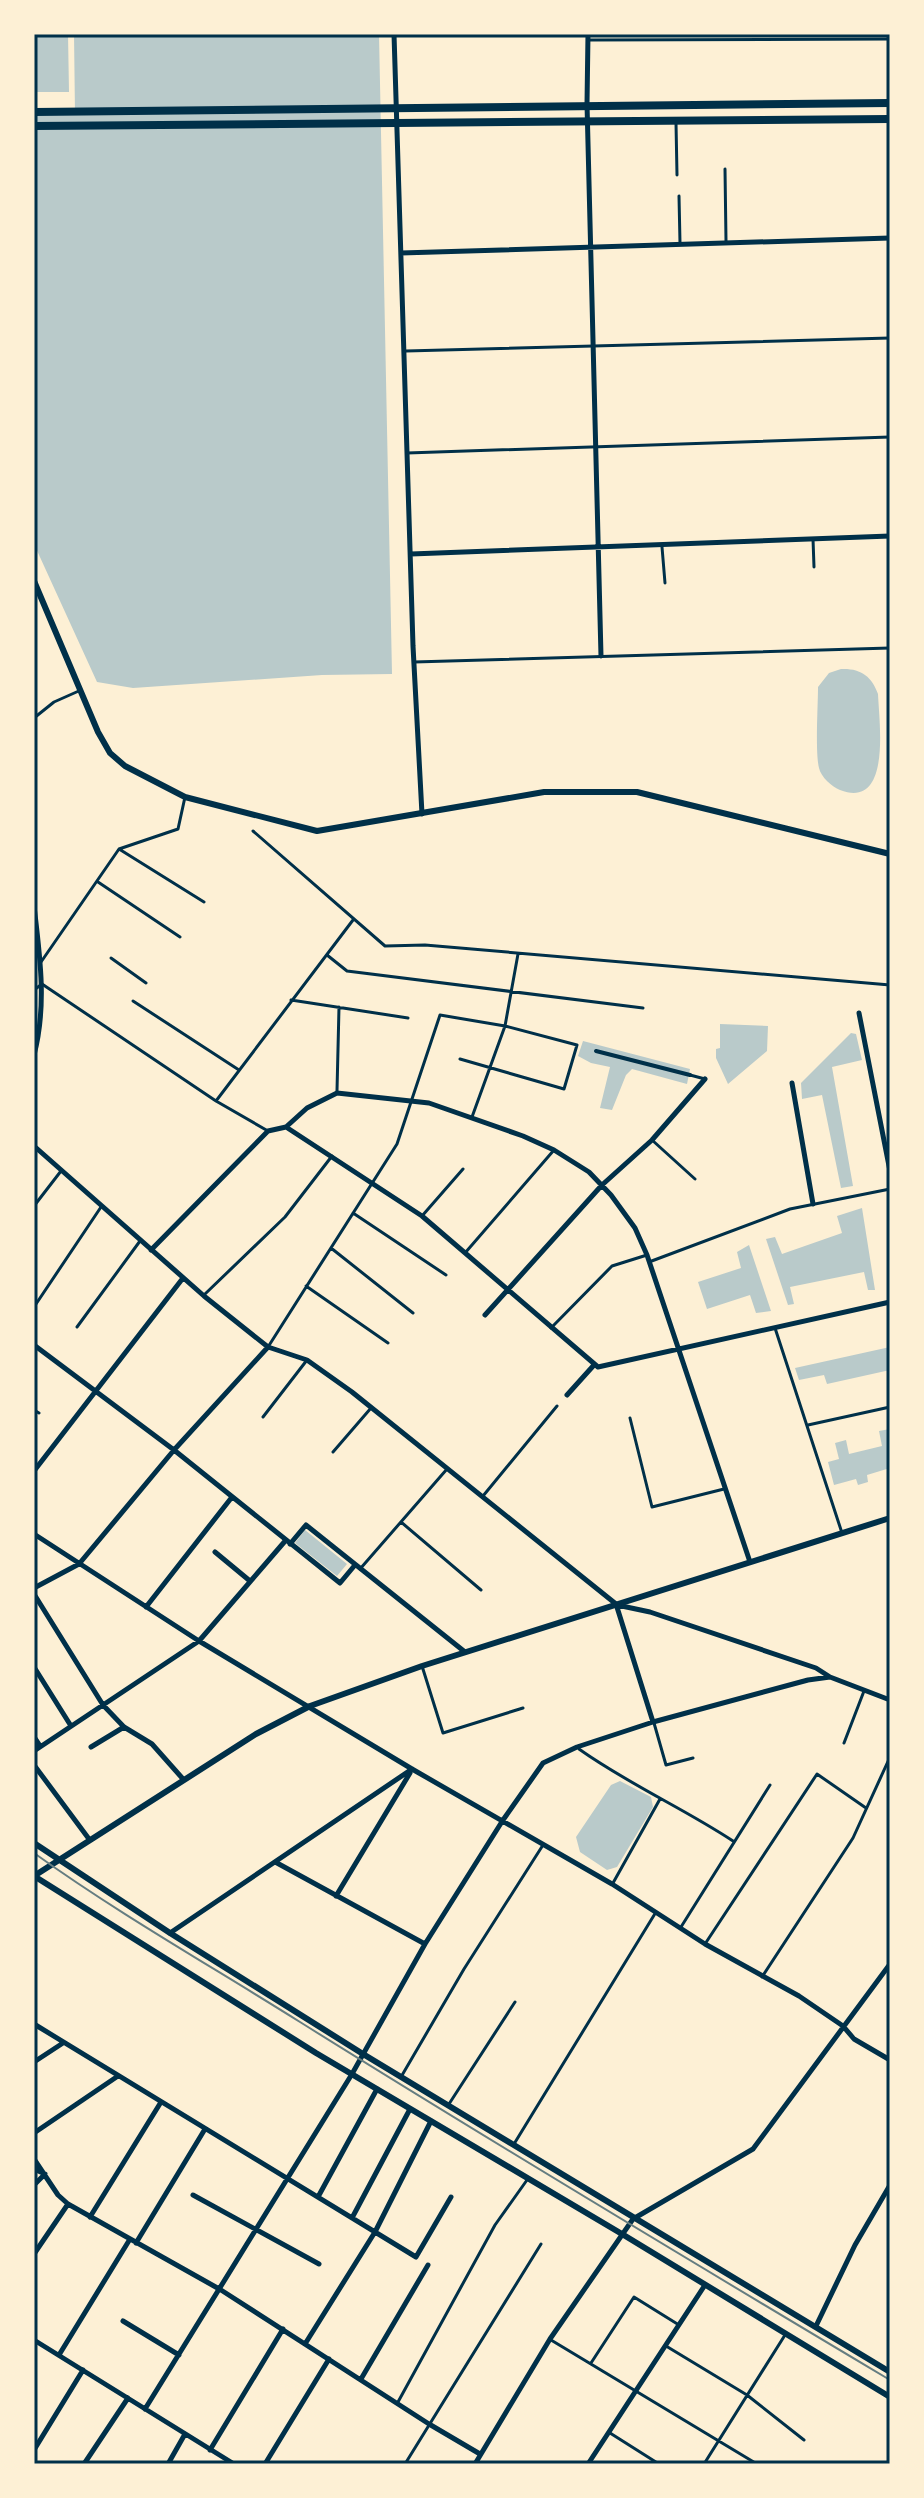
<svg xmlns="http://www.w3.org/2000/svg" width="924" height="2498" viewBox="0 0 924 2498" font-family="Cabin,sans-serif">
<rect width="100%" height="100%" fill="#fdf0d5"/>
<path fill="#b9caca" d="M34,34H68L69,92H34Z
M74,34H379L392,674L322,675L133,688L97,682L34,544V115L75,114Z
M841,669C860,668 872,676 878,694C879,721 892,810 840,790C832,787 821,777 819,768C815,752 818,706 818,687L829,673Z
M720,1024L768,1026L767,1051L728,1084L716,1058V1049L720,1048Z
M851,1033L856,1034L862,1060L832,1067L853,1186L841,1188L822,1095L802,1099L801,1083Z
M583,1041L690,1069L687,1084L632,1069L626,1075L612,1110L600,1108L610,1067L591,1063L578,1056Z
M862,1208L875,1290H868L864,1272L790,1287L794,1304L788,1305L766,1239L775,1237L782,1254L842,1233L837,1216Z
M749,1245L771,1311L756,1313L750,1295L707,1309L698,1282L741,1268L737,1252Z
M890,1347V1370L827,1384L824,1375L799,1380L795,1368Z
M890,1429V1468L867,1475L868,1482L858,1485L856,1479L834,1485L828,1462L839,1459L835,1443L846,1440L849,1454L882,1446L879,1431Z
M305,1530L347,1564L337,1576L295,1543Z
M620,1781L651,1797L653,1807L617,1867L607,1870L580,1852L576,1837L611,1785Z"/>
<g fill="none" stroke-linecap="round" stroke-linejoin="round">
<path stroke="#003049" stroke-width="3" d="M590,40L890,39
M676,123L677,175
M725,169L726,241
M679,196L680,243
M406,351L890,338
M407,453L890,437
M813,539L814,567
M662,547L665,583
M414,662L890,648
M34,718L54,702L81,690
M253,831L385,946L425,945L890,985
M119,849L204,902
M98,882L180,937
M327,955L347,971L643,1008
M111,958L146,983
M41,962L119,849L178,829L185,797
M34,990L42,984L216,1101L268,1131
M291,1000L408,1018
M133,1001L239,1070
M690,1075L705,1079
M337,1091L339,1007
M216,1101L353,920
M472,1117L505,1026L518,954
M652,1140L695,1179
M34,1206L61,1171
M353,1213L446,1275
M422,1216L463,1169
M331,1248L413,1313
M465,1253L554,1150
M649,1262L790,1209L890,1189
M306,1286L388,1343
M205,1294L285,1217L332,1156
M34,1307L101,1207
M77,1327L140,1241
M551,1328L612,1266L647,1255
M775,1328L842,1533
M268,1347L397,1144L440,1015L505,1026L577,1045L564,1089L460,1059
M34,1410L39,1413
M263,1417L307,1360
M630,1418L652,1507L724,1489
M808,1425L890,1407
M333,1452L371,1408
M483,1496L557,1406
M401,1522L481,1590
M360,1569L447,1469
M422,1666L443,1733L523,1708
M654,1723L666,1765L693,1758
M844,1743L864,1691
M579,1749C628,1784 683,1808 733,1841
M613,1883L660,1799
M681,1927L770,1785
M705,1944L817,1774L866,1808
M762,1977L853,1838L890,1757
M401,2077L464,1969L543,1845
M449,2104L515,2002
M514,2144L656,1912
M551,2340L757,2464
M666,2346L747,2395L804,2440
M591,2363L634,2297L679,2325
M398,2402L495,2225L527,2180
M610,2433L659,2464
M405,2464L541,2244
M704,2464L785,2335"/>
<path stroke="#003049" stroke-width="4" d="M596,1051L690,1075"/>
<path stroke="#003049" stroke-width="5" d="M394,34L413,646L422,814
M588,34L587,104L601,656
M401,253L890,238
M411,554L890,536
M34,906C40,956 47,1006 34,1055
M859,1013L890,1171
M792,1083L813,1204
M286,1127L422,1216L598,1367L890,1302
M34,1146L204,1296L268,1347L307,1360L352,1392L616,1604L653,1722
M151,1250L268,1131L286,1127L307,1108L337,1093L429,1103L523,1136L554,1150L589,1172L611,1195L635,1228L647,1255L750,1562
M485,1315L602,1185L652,1140L705,1079
M34,1345L174,1450L340,1583L355,1565
M567,1395L594,1365
M34,1471L183,1278
M34,1534L199,1641L412,1769L612,1884L705,1944L799,1996L843,2026L854,2039L890,2060
M290,1544L306,1525L465,1652
M215,1552L250,1581
M34,1588L79,1564L174,1450L268,1347
M34,1594L103,1705L124,1727L152,1744L183,1779
M617,1605L650,1612L816,1668L830,1677
M146,1607L232,1497
M34,1667L71,1726
M34,1737L40,1746
M91,1747L124,1727
M34,1751L199,1641L286,1540
M34,1765L89,1839
M277,1863L425,1944
M336,1896L410,1773
M170,1933L412,1769
M34,2024L416,2257L451,2197
M34,2062L63,2043
M34,2133L118,2076
M34,2159L58,2195L68,2204L221,2290L429,2424L480,2454
M34,2169L45,2174L34,2185
M193,2195L319,2264
M318,2197L377,2089
M90,2217L161,2102
M352,2218L410,2109
M136,2243L205,2129
M34,2254L68,2204
M123,2321L179,2355
M816,2326L855,2245L890,2185
M34,2340L234,2464
M305,2344L375,2232L431,2121
M59,2355L130,2239
M361,2379L428,2265
M145,2409L352,2074L425,1944L503,1820L543,1763L577,1747L653,1722L808,1680L830,1677L890,1700
M34,2450L83,2370
M210,2450L283,2329
M84,2464L128,2398
M168,2464L185,2434
M265,2464L329,2359
M475,2464L550,2339L633,2219L753,2149L890,1964
M588,2464L705,2285"/>
<path stroke="#003049" stroke-width="6" d="M34,581L98,732L110,753L125,766L185,797L317,831L544,792H637L890,854
M34,1843L170,1933L363,2054L890,2372
M34,1876L316,2053L622,2234L890,2397
M34,1876L256,1734L310,1706L422,1666L890,1518"/>
<path stroke="#003049" stroke-width="8" d="M34,112L890,103
M34,126L890,119"/>
<path stroke="#657d81" stroke-width="2" d="M34,1853C119,1914 211,1966 300,2022C495,2144 692,2262 890,2380"/>
</g>
<rect width="924" height="2498" fill="none" stroke="#fdf0d5" stroke-width="72"/>
<rect x="36" y="36" width="852" height="2426" fill="none" stroke="#003049" stroke-width="3"/>
</svg>
